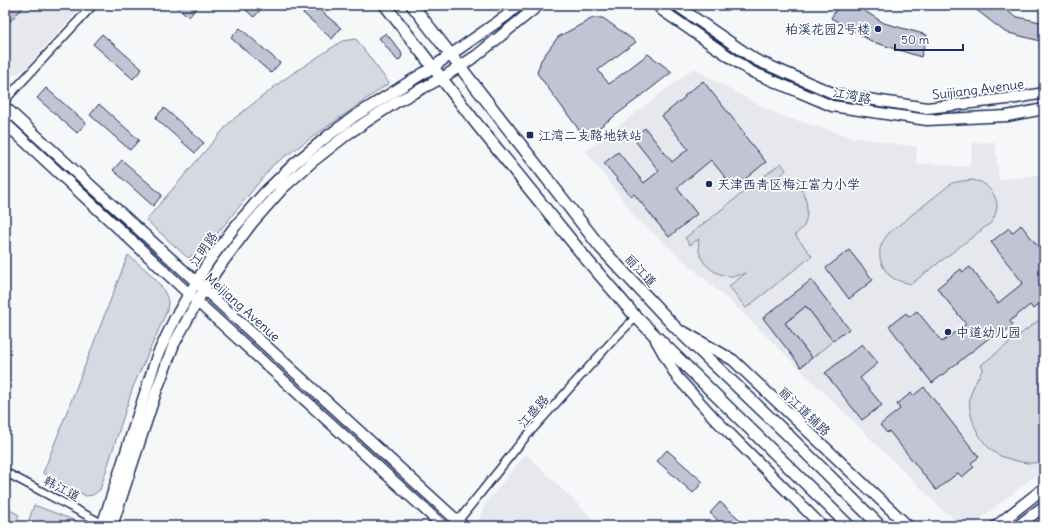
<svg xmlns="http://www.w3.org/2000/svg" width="1049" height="531" viewBox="0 0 1049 531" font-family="Delius,'LXGW WenKai TC',sans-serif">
<rect width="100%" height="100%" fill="#f6f7f9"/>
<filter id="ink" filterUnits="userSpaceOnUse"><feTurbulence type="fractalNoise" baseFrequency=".025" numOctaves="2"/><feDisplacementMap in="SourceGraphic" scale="8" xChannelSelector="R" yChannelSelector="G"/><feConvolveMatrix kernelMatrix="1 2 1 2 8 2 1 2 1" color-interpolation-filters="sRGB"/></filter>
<g filter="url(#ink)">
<path fill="#e6e8ee" d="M5,5H83L26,68L16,74L5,78Z
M694,68L727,88L779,115L852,137L917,147L916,163L970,167L973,143L995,142L999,180L1044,174V469L971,526H958L949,514L946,513L744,314L636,218L586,151Z
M526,454L596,522L593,526H480V517L485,504Z"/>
<path fill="#d6d9e2" stroke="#7884a0" d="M356,39L389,83L273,165L208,245L188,258L146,220L230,122L283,80L342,41Z
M781,163L786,170L779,177C779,177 785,178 785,178C790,180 802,189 804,194C808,203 808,217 804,226C802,229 798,232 795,235L812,256L746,308L729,286L746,273C742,274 737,276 733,276C713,277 695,260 699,239L690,245L685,238Z
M974,180L978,182L979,181C988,185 997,196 997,206C997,212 994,217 992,222L911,284C904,282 896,281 890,276C884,270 878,259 880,250C881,243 885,238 889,233L952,183L962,181Z
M128,255C141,266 165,283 168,302C168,304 167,308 167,311L133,387L100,490L93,495L86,496L43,473Z
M806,306L833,341L812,358L785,323Z
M1044,316V460C1036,465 1025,463 1017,461C1009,459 1000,457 994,452C979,442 967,415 970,397C972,387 978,378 983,369L981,365Z
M34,505L76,521L79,526H27Z
M5,507L19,515L15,526H5Z"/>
<path fill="#c0c4d3" stroke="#1b2f5e" d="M5,5H25L5,27Z
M175,5H199L189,17Z
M240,5H265L254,17Z
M294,5H314L341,28L332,39Z
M839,5H855L884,23L927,35L921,57L873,42L831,18Z
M970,5H1000L1014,16L1044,23V42L1005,32Z
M593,18H603L636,42L598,70L609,84L648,54L672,72L636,100L585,138L537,73L541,60L558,37Z
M240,28L280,63L271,73L231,38Z
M386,33L401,52L402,55L401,58L398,61L379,38Z
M102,34L142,69L133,79L93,44Z
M703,81L745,134L744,135L766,162L734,188L711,160L677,188L697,214L669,237L634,194L631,196L604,163L618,152L644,183L659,171L633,138L645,128L672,162L688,149L662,116L685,97L684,96Z
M46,88L86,123L77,133L37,98Z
M99,104L139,140L130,150L90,115Z
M164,108L204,143L195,153L155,118Z
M122,160L162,195L153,206L113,170Z
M1021,225L1044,254V300L1033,309L1030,305L1010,321L1013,325L997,338L994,334L932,383L889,326L906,313L909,317L917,311L942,342L966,324L937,288L961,269L963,272L970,267L998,303L1023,283L991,242L1009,228L1012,233Z
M849,250L873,280L849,299L826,268Z
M811,280L849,329L833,341L806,306L785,323L812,358L801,367L763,318Z
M862,344L878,363L860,378L882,405L862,420L825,373Z
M924,387L979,457L971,463L974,467L962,477L958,473L936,490L889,431L887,433L880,425L900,409L897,404L911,393L913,396Z
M667,450L703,482L693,493L657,461Z
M720,502L747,526H724L710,513Z"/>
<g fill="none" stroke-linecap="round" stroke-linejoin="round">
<g stroke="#1b2f5e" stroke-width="10">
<path id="street" d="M5,100L93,5
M5,472L107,526
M454,526L523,440L614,339L636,317"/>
</g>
<g stroke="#1b2f5e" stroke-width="13">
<path id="secondary" d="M657,5L663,11L750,71L832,106L927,120L1007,116L1044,109
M676,5L756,60L835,94L927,108L1016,98L1044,93
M5,107L463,526
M5,123L189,294L443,526
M684,332L733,360L908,526
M656,340L677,377L715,419L822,526
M102,526L157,356L175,318L189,294L209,261L233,229L265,192L295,163L329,135L355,116L433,67L506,16L519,5
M112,526L156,392L174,344L204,289L219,267L252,223L283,188L312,162L349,133L381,112L398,101L442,78L476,56L539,5
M996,526L1044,488
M1018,526L1044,506"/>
</g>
<g stroke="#1b2f5e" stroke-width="14">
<path id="primary" d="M385,5L476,123L587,260L636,317L849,526
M412,5L601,248L675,327L788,435L880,526"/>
</g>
<use href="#street" stroke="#fff" stroke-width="7"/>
<use href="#secondary" stroke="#fff" stroke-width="10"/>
<use href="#primary" stroke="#fff" stroke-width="11"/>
</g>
</g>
<g fill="#1b2f5e" stroke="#fff" stroke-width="1.5">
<circle cx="878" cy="29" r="4"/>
<rect x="526" y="131" width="8" height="8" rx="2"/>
<circle cx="709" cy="184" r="4"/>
<circle cx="948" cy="332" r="4"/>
</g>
<g text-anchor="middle" stroke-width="3.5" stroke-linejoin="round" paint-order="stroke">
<g font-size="13" fill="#1b2f5e" stroke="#fff" text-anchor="start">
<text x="870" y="34" text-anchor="end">柏溪花园2号楼</text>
<text x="538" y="140">江湾二支路地铁站</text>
<text x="717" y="189">天津西青区梅江富力小学</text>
<text x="956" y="337">中道幼儿园</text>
</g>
<g font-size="13" fill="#1b2f5e" stroke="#fff">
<text transform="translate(978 89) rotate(-7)" y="5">Suijiang Avenue</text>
<text transform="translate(852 95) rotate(11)" y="5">江湾路</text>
<text transform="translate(203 249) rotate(-55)" y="5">江明路</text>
<text transform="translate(641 270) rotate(47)" y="5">丽江道</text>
<text transform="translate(243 307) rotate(42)" y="5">Meijiang Avenue</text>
<text transform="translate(533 411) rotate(-48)" y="5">江盛路</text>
<text transform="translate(805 411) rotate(43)" y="5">丽江道辅路</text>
<text transform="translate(62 488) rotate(28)" y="5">韩江道</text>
</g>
</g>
<rect width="1049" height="531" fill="none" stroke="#fff" stroke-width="20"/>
<rect x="10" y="10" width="1029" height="511" fill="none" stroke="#1b2f5e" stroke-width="1.5" filter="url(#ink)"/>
<path d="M895 44v6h68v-6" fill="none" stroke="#1b2f5e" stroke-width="2"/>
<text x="901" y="44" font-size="12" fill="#1b2f5e" stroke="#ffffff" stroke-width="3" paint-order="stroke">50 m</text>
</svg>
